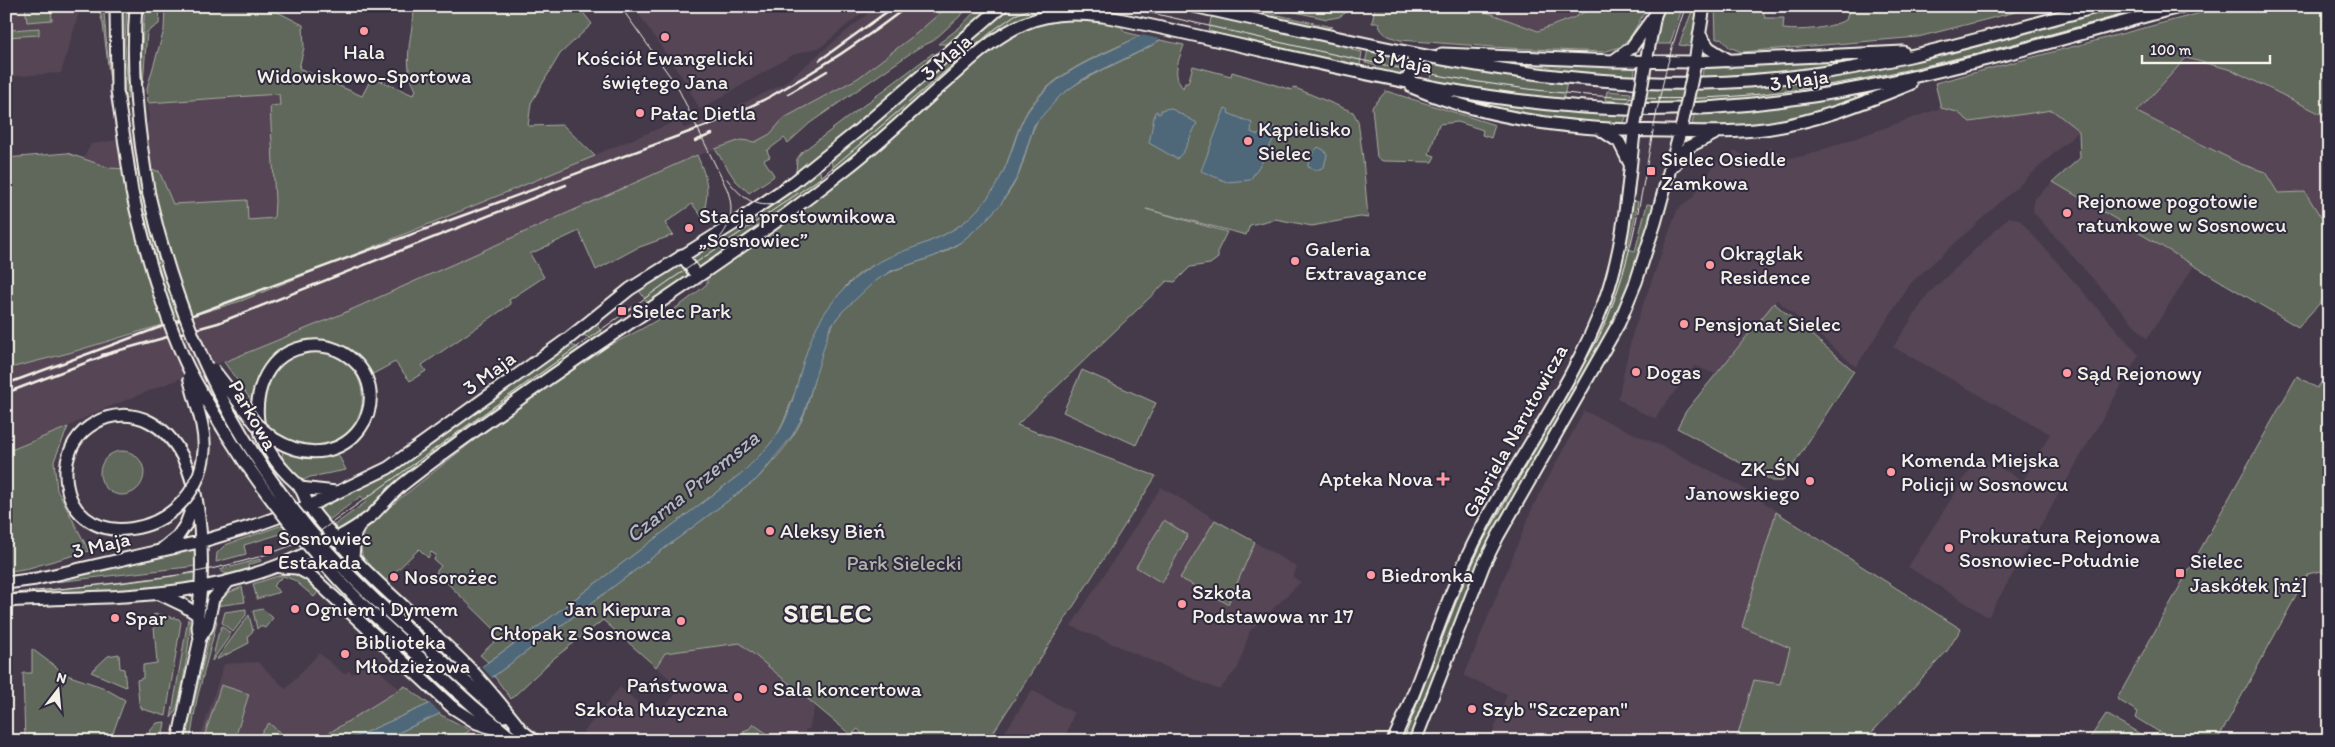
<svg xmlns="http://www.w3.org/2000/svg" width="2335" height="747" viewBox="0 0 2335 747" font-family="Itim,sans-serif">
<rect width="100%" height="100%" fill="#453a4a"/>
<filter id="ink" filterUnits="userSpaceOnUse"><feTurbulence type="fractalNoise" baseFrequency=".02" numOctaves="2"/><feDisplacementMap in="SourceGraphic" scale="10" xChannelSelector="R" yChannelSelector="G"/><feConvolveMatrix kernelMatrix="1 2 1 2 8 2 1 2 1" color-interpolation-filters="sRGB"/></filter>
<g filter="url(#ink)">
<path fill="#544554" d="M6,6H63L79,13L61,73L6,77Z
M633,6H870L821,47L793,55L700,110L684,80Z
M877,6H948L917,33L858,78L784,118L770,134L755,142L741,140L697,156L337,316L94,413L68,427L6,452V369L69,353L241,301L679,120L684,128L710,119L783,84Z
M1470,6H1584L1586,11L1538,31Z
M2186,58L2232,70L2329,118V230L2305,192L2278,193L2265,172L2241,164L2137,112Z
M279,94L280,105L270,106L275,201L274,218L248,220L247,200L173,204L159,171L110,168L83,159L91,144L136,137L143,131L149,119L148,103Z
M1941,108L1957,112L1970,122L2051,109L2079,131L1911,283L1856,367L1777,300L1715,374L1695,366L1659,412L1656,419L1630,407L1618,398L1632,335L1677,210L1693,197L1721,155L1728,160L1735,150L1751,160L1756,154L1763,159L1771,147L1789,158L1804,156Z
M2053,182L2194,266L2147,339L2033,212L2034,199Z
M2009,217L2019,219L2139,355L1988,617L1908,567L1979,455L2023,481L2050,434L1893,347L1928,294Z
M1584,411L1664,447L1737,484L1868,573L1951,622L1955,632L1857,741H1490L1507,694L1464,676L1534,504Z
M1161,487L1297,567L1293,577L1301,582L1250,631L1238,668L1219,690L1071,626Z
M740,642L815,706L809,729H806L804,736L795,741H778L753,724L749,729L716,741H576L620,687L656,718L680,688L656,667L665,653Z
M319,653L344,674L349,671L353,674L366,659L400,689L316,741H199L224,664L258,662L286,689Z
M1032,690L1074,713L1064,741H1017L1003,735Z
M471,730L496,741H453Z"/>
<path fill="#60685c" stroke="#aaaca2" d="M6,6H10L11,30L39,28V35L6,37Z
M51,6L52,20L27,22L25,7Z
M98,6H103L104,13L110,81L103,24Z
M120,6H127L125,42L128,99H125Z
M145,6H160L159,24L147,32L143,83L141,60Z
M165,6H266L303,25L304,48L299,68L362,96L372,77L413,95L416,90C402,67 411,38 414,13L412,6H578L592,24L560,54L531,103L528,126L563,125L595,156L241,301L69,353L6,369V158L67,153L110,168L159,171L173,204L247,200L248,220L274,218L275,201L270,106L280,105L279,94L148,103L147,88L164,30Z
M948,6H971L933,41L918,48L810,123L788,143L784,138L767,151L770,157L764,160L774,175L773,177L749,193L735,180L715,149L741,140L755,142L770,134L784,118L858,78L917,33Z
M980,6H992L948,44H938L960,27Z
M1010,6H1112L1111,12L1069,8L1034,15L833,171L831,160L999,14Z
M1268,6L1336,8L1356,6L1339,17L1327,19Z
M1375,6H1470L1538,31L1575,17L1596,6H1648L1631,36L1620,47L1604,52L1507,48L1400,40C1388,36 1382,35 1378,23H1372Z
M1666,6H1683L1670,44H1655L1659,24Z
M1694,6H1699L1693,47L1679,45Z
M1715,6H1762L1765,18H1784L1783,29C1806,31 1825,29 1846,20L1850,6H2039L1918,37L1742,52L1729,47L1721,38L1716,39Z
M2122,6H2165L1970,59L1878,81L1729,103L1644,105L1647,87C1717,89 1785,85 1854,73Z
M2227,6H2329V118L2232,70L2186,58L2137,112L2241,164L2265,172L2278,193L2305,192L2329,230V293L2298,327L2053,182L2080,158L2079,131L2052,110L1970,122L1957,112L1941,108L1935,83Z
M1231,9L1264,12L1332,27L1321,29Z
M1215,15L1353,46L1352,50L1362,52L1360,65L1371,69L1208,33L1211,18Z
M1076,17L1119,23L1125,32L1140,36C1100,56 1053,71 1028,110C1016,130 1012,152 1003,173C996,190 982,207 969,218C933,250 876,252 847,285C837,296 832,316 825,330C815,351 804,373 794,395C787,411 783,428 772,442C764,453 752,463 743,472L539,626L488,662L480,655L495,641L494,629L436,572L441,566L434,560L436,555L431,552L428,558L419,549L384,583L363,558L359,541L368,524L517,406L602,345L604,348C642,330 676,311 707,284V278L714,271L991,49C1025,28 1037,23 1076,17Z
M1160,40L1184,45C1179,60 1171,74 1183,88L1185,83H1188L1193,66L1231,76L1232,72L1292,90L1293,87L1353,112L1358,121L1363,159L1368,218L1360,217L1312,226L1275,219L1250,225L1246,235L1146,209L1227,232L1218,250V258L1210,264L1190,267L1175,282L1167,281L1017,425L1156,476L988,741H868L858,729L851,735L740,643L665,653L656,667L603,620L553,659L511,699L494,676L757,479C775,459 796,438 805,412C816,380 818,340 841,313C854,298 873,279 893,271C916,261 942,257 962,241C984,223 1006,202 1018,176C1028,153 1028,130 1045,110C1076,75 1122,65 1160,40Z
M1358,47L1406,57L1410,62L1408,72L1404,75L1376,70V66L1365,63L1368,50Z
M933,53L935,56L798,173L796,172L797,159L802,152Z
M1878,57L1813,69L1702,78L1703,69Z
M1479,61L1626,67L1635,69L1634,78L1537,69Z
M1437,63L1500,75L1567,83L1563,100L1434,82L1431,79L1433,64Z
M1895,87C1842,106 1787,126 1730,128C1718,128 1704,126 1692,125L1694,113C1762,109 1828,100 1895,87Z
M1386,91L1495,125L1491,138L1482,135L1483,130L1458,122L1439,124L1429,154L1435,156L1432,162L1383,161L1377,158L1372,107Z
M1428,91L1536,108L1627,115L1623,125L1519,114Z
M1607,91L1631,93L1629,102L1605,100Z
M697,155C709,183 709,189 703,218L692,204L665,223L673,235L637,248L596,270L579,231L530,254L544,277L509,300L511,304L422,365L426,371L410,381L395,362L373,374C367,365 361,357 353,351C328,333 291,337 271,359C259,370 255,385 251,400L224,362L337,316Z
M817,170L820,171L821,179L819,183L702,267L696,266L691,256L721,239Z
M1632,200L1638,202L1628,249L1635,251L1647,204L1655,205L1640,257L1618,313L1497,528L1410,741H1398L1470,561L1598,328Z
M681,262L690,277L649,305L638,289Z
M1774,303L1854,371L1783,481H1773L1677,428L1686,411Z
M596,324L603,334L594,340L583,335Z
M570,344L580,349L398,482L361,518L338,533L333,526L366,502L361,496L328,521L317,507L391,472Z
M318,351C391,363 366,463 300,444C285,440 274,433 264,421C262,384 278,353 318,351Z
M1082,370L1156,403L1136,445L1063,412Z
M2329,372V576L2320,571L2308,574L2217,741H2174L2136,718L2138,712L2117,699L2297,376L2317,388Z
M68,427L54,461L57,490L89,551L29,568L6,572V452Z
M283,451C301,459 319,461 338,454L346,470L310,477L300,482L282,457Z
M100 473a22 22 0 1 1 44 0a22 22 0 1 1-44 0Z
M1776,512L1961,629L1947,651L1864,741H1736L1754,680L1780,684L1790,648L1742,627Z
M297,520L304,527L244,545L246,554L216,562L217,553L225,545Z
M1164,520L1188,535L1162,583L1136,567Z
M1215,520L1255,542L1228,604L1180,578Z
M196,548L197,566L20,586Z
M260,559L261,561L248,565L249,570C239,573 229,578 220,570Z
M196,573V584L161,589L14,595Z
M287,573L300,574L319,591L314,597L294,580L283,576L273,586L280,592L257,599L253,584Z
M242,587L245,602L216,606L223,595Z
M246,609V615L233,632L222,623L225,612Z
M263,609L273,618L265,628L260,626L257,629L253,611Z
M157,614L179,619L181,622L166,716L142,709L139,703L137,680L143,678V665L157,663L153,615Z
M249,615L253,631L248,636L249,643L216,660Z
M214,616L217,622L197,699L190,741H185Z
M188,619L190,623V632C188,648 181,710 171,718Z
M222,626L231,634L212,661L218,635Z
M32,649L67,675L102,687L125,700L110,741H25L23,673H32Z
M119,654L120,668L124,669L126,687L91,672L108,656Z
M221,685L249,694L234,741H216L204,737Z
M405,686L429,704L346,741H316Z
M439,714L471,730L453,741H380Z
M2106,714L2149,739L2151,741H2088Z
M165,722L162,741H146L150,731L157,723Z
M269,723L286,738L284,741H255Z
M753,724L775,739L778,741H747L743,731L749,729Z"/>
<path fill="#4f6779" stroke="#919ea5" d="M1171,15L1187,20L1151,46L1083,79L1060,96L1034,125L1018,176L1001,204L981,225L961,242L935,256L891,271L874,282L842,312L830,327L804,414L792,436L757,479L494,676L439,714L380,741H346L429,704L539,626L743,472C760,455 778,439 787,416C800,383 804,344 824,314C836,296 851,280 869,268C900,247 937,246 969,218C989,200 1003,177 1011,152C1017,137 1020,121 1031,107C1061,67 1098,59 1139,36C1150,30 1161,22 1171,15Z
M1170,108L1197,123L1184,151L1177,159L1149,143L1155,112L1157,111L1158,114L1161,113V110Z
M1225,108L1229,110L1228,113L1252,123L1251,132L1258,135L1268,125L1278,129L1264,159L1250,180L1227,182L1201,171Z
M1318,147L1324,150L1327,155L1324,167L1317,170L1308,167L1309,157Z"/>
<path fill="#453a4a" d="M1177,6H1205L1165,40L1137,34Z
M480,665L493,679L443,715L428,702Z"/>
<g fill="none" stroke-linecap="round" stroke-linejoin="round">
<g stroke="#f4f1e8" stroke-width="15">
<path id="secondary" d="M116,6L117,91L132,192
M136,6C131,70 138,132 149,195
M1193,6C1386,47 1571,99 1770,79C1883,69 1992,35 2100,6
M1700,35L1709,48L1730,61
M1442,54L1613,61L1695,62L1903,52
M1613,61L1631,48L1655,15
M1645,67L1655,15L1659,6
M1694,68L1704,6
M1406,81L1415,66L1412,54
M1412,87C1493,122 1580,130 1667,131C1696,132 1726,133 1755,130C1808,125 1861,104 1910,84
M1601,130L1619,142L1630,164
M1675,164L1688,147L1714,134
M682,255L697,276
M274,439C350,486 406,390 343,353C326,343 306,344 289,352C257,368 249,416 266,445C271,454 278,465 286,473C290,478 295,481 299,486C304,492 305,500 309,506C317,518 328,530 338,541C376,585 422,621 463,662C485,683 503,707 522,731
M66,469C68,450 77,433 95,423C111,413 133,413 150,422C201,449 203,535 201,585C200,604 195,620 200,638
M300,488L336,492
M162,549L178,536L186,524L195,500
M353,557L355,534L361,523
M281,567L297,568L310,575L452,707L477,723L504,732
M6,583L36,579L203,541L256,525L309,506L388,468L569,338L630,289L735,223L794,182L860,129L1002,6
M160,594L183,605L198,615
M373,598L504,716
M6,601C112,595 203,602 303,555C326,544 349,533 370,517C381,507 390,495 402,485C437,457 474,431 511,405C622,325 740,253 847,168C883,140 915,109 949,79C970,60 990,41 1015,28C1044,13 1071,12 1103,16C1276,49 1448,104 1625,109C1819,115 1998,55 2183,6
M365,607L473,706L515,741
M516,726L535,741
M178,741L200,638L207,627L213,599L228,582
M1393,741C1422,681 1439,615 1468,555C1508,469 1571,392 1604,302C1625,245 1628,184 1635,124
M1415,741L1484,564L1498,536L1619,323L1636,282L1655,223L1682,125"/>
</g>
<use href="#secondary" stroke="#2f2a3d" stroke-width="11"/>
<path stroke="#f4f1e8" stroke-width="1" d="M620,6L677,86L727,189C735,211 731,228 714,244
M1120,6C1309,47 1510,105 1704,98C1858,92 2007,45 2155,6
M727,179C740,196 755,210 779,203
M6,594C109,583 217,580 312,537L669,281L819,179L995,29L1015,15L1037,6
M1403,741L1460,592L1482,543L1598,339C1649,234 1644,113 1686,6"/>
<path stroke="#f4f1e8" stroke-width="2.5" d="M820,60L895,6
M788,94L827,71
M695,141L712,134
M102,355L218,323L566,185
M6,384L708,125C729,116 751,107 771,96C818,70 864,40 908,6
M6,393L109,354"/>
<g stroke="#f4f1e8" stroke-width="15" stroke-linecap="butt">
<path id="secondary-bridge" d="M1635,124L1645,67
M1682,125L1694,68
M132,192C145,250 161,307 185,361C196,385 211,408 224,430C265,496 311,553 365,607
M149,195C186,356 254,484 373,598
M213,369L256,424L274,439
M66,469C63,561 197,542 204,451C206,426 194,400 189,376"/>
</g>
<use href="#secondary-bridge" stroke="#2f2a3d" stroke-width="11"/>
</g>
</g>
<g fill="#ff9aa2" stroke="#2f2a3d" stroke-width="2">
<circle cx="364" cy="31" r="5"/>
<circle cx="665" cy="37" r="5"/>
<circle cx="640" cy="113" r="5"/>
<circle cx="1248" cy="141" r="5"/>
<rect x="1646" y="166" width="10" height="10" rx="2.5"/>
<circle cx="2067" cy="213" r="5"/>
<circle cx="689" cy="228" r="5"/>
<circle cx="1295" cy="261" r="5"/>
<circle cx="1710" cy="265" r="5"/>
<rect x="617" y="306" width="10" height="10" rx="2.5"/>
<circle cx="1684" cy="324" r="5"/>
<circle cx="1636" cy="372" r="5"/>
<circle cx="2067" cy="373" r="5"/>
<circle cx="1891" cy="472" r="5"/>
<path d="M1440.5 471.5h5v5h5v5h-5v5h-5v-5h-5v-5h5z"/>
<circle cx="1810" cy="481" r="5"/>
<circle cx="770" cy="531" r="5"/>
<circle cx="1949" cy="548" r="5"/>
<rect x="263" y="545" width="10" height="10" rx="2.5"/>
<rect x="2175" y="568" width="10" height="10" rx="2.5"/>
<circle cx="1371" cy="575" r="5"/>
<circle cx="394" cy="577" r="5"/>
<circle cx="1182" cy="604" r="5"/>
<circle cx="295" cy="609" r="5"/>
<circle cx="115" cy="618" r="5"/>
<circle cx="681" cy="621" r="5"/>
<circle cx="345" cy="654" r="5"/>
<circle cx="763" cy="689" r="5"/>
<circle cx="738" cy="697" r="5"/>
<circle cx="1472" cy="709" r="5"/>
</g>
<g text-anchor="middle" stroke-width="4" stroke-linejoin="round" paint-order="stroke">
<g font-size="21" fill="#f4f1e8" stroke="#2f2a3d" text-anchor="start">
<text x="364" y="59" text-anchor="middle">Hala<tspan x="364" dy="24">Widowiskowo-Sportowa</tspan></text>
<text x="665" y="65" text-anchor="middle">Kościół Ewangelicki<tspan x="665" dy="24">świętego Jana</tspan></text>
<text x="650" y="120">Pałac Dietla</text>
<text x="1258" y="136">Kąpielisko<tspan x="1258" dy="24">Sielec</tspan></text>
<text x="1661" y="166">Sielec Osiedle<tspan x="1661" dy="24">Zamkowa</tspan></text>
<text x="2077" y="208">Rejonowe pogotowie<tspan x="2077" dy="24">ratunkowe w Sosnowcu</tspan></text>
<text x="699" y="223">Stacja prostownikowa<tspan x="699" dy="24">„Sosnowiec”</tspan></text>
<text x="1305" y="256">Galeria<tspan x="1305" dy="24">Extravagance</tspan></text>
<text x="1720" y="260">Okrąglak<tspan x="1720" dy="24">Residence</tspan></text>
<text x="632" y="318">Sielec Park</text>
<text x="1694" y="331">Pensjonat Sielec</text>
<text x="1646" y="379">Dogas</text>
<text x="2077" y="380">Sąd Rejonowy</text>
<text x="1901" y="467">Komenda Miejska<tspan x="1901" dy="24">Policji w Sosnowcu</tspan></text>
<text x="1800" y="476" text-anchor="end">ZK-ŚN<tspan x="1800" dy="24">Janowskiego</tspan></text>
<text x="1433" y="486" text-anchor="end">Apteka Nova</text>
<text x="780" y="538">Aleksy Bień</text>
<text x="1959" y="543">Prokuratura Rejonowa<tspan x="1959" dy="24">Sosnowiec-Południe</tspan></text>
<text x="278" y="545">Sosnowiec<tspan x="278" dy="24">Estakada</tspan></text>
<text x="2190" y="568">Sielec<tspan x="2190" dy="24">Jaskółek [nż]</tspan></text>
<text x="1381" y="582">Biedronka</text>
<text x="404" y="584">Nosorożec</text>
<text x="1192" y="599">Szkoła<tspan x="1192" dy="24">Podstawowa nr 17</tspan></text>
<text x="305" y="616">Ogniem i Dymem</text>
<text x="671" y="616" text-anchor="end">Jan Kiepura<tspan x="671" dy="24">Chłopak z Sosnowca</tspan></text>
<text x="125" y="625">Spar</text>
<text x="355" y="649">Biblioteka<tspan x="355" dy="24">Młodzieżowa</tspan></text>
<text x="728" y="692" text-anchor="end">Państwowa<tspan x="728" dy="24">Szkoła Muzyczna</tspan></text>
<text x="773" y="696">Sala koncertowa</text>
<text x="1482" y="716">Szyb "Szczepan"</text>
</g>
<g font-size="21" fill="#f4f1e8" stroke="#2f2a3d">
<text transform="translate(946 57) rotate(-41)" y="7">3 Maja</text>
<text transform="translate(1403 61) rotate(11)" y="7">3 Maja</text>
<text transform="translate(1799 80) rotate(-8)" y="7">3 Maja</text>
<text transform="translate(489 373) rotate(-36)" y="7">3 Maja</text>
<text transform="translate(253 415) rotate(60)" y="7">Parkowa</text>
<text transform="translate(1515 431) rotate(-61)" y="7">Gabriela Narutowicza</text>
<text transform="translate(101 545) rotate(-13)" y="7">3 Maja</text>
</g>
<g font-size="21" fill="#b1b3a9" stroke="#2f2a3d">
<text x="904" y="570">Park Sielecki</text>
</g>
<g font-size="22" font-style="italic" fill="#b2babc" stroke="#2f2a3d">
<text transform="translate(692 486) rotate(-39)" y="8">Czarna Przemsza</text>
</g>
<g font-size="26" font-weight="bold" letter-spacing="1" fill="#f4f1e8" stroke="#2f2a3d">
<text x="828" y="622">SIELEC</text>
</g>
</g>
<rect width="2335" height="747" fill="none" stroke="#2f2a3d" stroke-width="25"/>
<rect x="12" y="12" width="2310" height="722" fill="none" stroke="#f4f1e8" stroke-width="2" filter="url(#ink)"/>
<g transform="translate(58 690) rotate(16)" stroke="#2f2a3d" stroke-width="4" paint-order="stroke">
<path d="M0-4L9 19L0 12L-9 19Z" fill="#f4f1e8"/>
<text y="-8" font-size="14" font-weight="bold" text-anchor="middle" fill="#f4f1e8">N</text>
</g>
<path d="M2142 55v8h128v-8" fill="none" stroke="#f4f1e8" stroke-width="2.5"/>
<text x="2150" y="55" font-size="15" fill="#f4f1e8" stroke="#2f2a3d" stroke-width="4" paint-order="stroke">100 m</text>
</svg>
